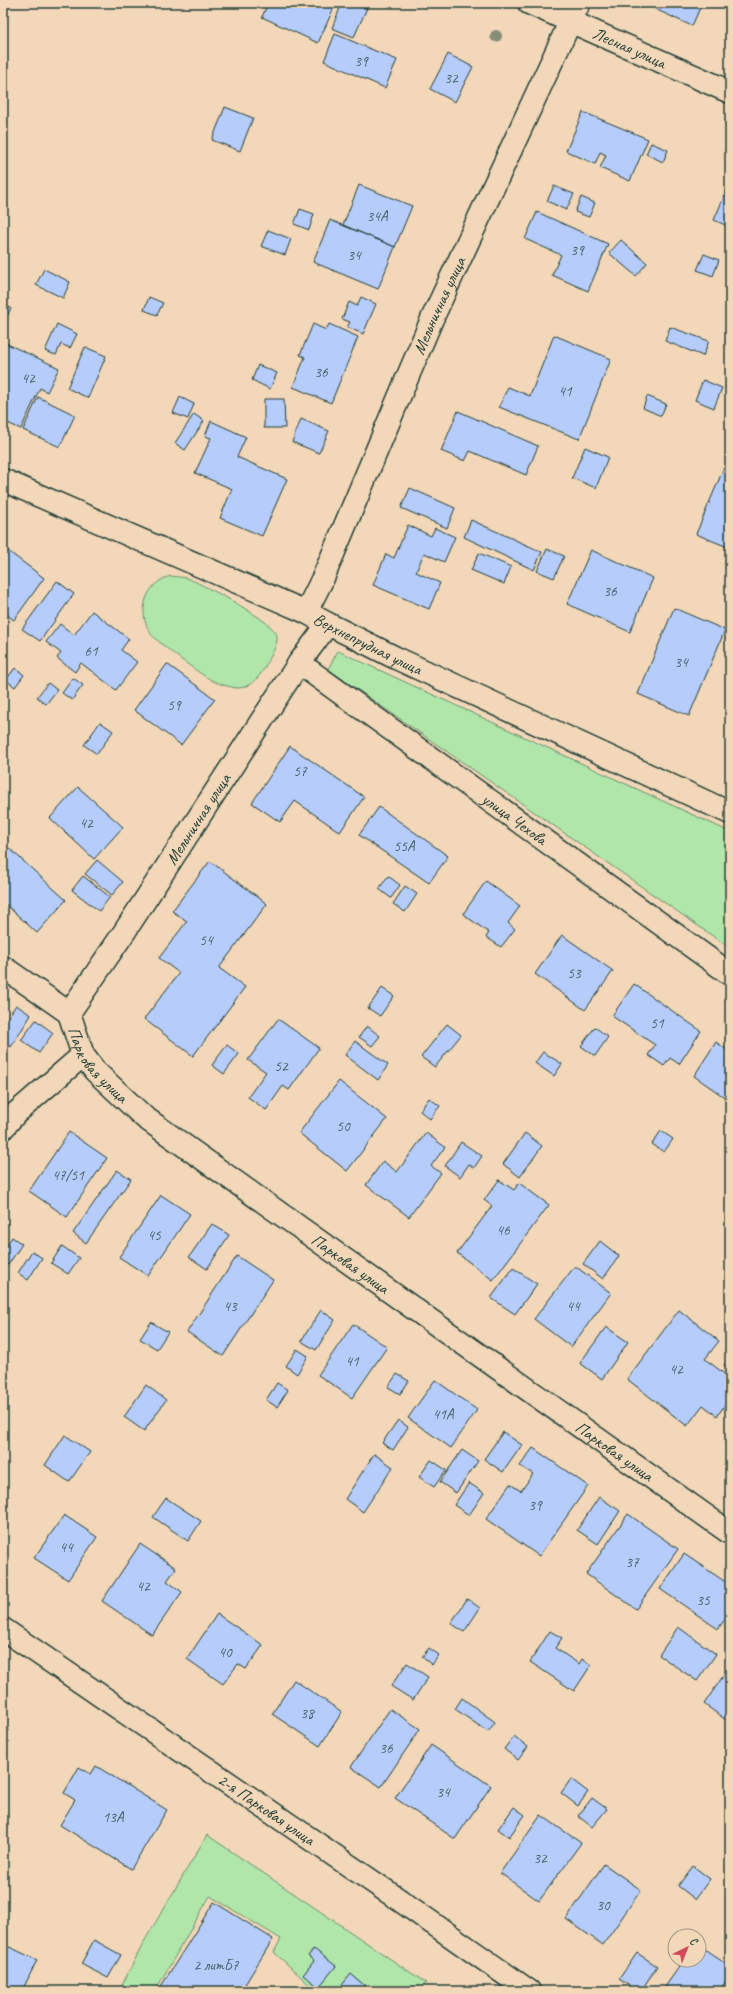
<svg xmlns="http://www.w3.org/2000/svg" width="733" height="1994" viewBox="0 0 733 1994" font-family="Caveat,sans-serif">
<rect width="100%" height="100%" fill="#f2d7b9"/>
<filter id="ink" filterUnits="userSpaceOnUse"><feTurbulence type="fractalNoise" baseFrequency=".025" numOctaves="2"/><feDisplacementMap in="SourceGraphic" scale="8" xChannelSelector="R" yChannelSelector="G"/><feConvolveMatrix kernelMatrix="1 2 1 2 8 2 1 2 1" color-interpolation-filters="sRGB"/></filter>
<g filter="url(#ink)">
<path fill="#b0e6a9" stroke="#68926e" d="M171,576C177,577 184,577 189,579C204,585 276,622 277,636C278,646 268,661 263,670C258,679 249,688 237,688C229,687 219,684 211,680C200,674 158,643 151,634C136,612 146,582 171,576Z
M338,651L730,832V948L328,669Z
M207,1835L426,1983L420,1991H316L274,1952L281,1939L210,1896L155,1991H119L144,1942Z"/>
<path fill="#b6ccfb" stroke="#1f3d34" d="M268,3H336L318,43L262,17Z
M342,3H354L367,8L354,37L332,28Z
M657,3H702L692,26L655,9Z
M335,34L397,60L385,88L324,61Z
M448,54L473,67L455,102L430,89Z
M225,107L253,118L240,151L212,140Z
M583,112L648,139L630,181L600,168L606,155L600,152L595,164L566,151Z
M651,143L668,150L663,162L646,154Z
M730,183V227L714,220Z
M359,185L412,206L395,247L343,225Z
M554,186L574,194L566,210L547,201Z
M581,197L595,203L589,217L575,212Z
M300,209L314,214L309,230L294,224Z
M537,212L608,244L588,291L552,275L561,255L525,239Z
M330,220L395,247L378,289L313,262Z
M268,230L291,239L285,255L261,246Z
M621,240L647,263L636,276L609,253Z
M704,254L719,260L713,276L697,270Z
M44,269L70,282L63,298L36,285Z
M149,297L163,303L157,315L144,310Z
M361,297L376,304L363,334L347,327L350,322L342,319L349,302L357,306Z
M3,304L11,308L3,325Z
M57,324L77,334L70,348L61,344L56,355L45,351Z
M313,324L326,330L329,324L358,337L331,403L293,387L305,357L300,355Z
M670,327L709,341L703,356L665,341Z
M554,335L611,359L579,439L499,407L508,387L530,396Z
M3,342L59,368L47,392L40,388L21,429L3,421Z
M85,347L106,356L88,398L67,388Z
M258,365L277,373L270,389L252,380Z
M703,380L722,388L714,408L695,400Z
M647,396L666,404L661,416L643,408Z
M38,397L75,415L60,447L23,430Z
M180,397L194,404L188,419L173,413Z
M264,399H284L285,428H264Z
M458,411L538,446L526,475L470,451L465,461L441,451Z
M194,414L204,421L185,450L175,443Z
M301,419L329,431L319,453L292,442Z
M211,421L246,437L237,457L287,479L262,536L220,518L232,489L195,473L211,438L205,436Z
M585,447L608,457L596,488L572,478Z
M728,458L730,459V548L696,534Z
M410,488L455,508L447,528L401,508Z
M471,520L542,552L534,570L464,537Z
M408,525L431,536L435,528L455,537L444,562L424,553L416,572L440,583L429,609L373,585L386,554L394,558Z
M4,548L44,578L14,620L3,612Z
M547,549L564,556L554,578L537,571Z
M591,550L653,578L630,632L567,604Z
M479,553L511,567L504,584L471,570Z
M57,581L74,594L40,641L22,629Z
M674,608L725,630L689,716L638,694Z
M92,611L129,639L121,650L137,662L116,690L81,663L75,672L57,658L61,653L46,642L60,624L74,635Z
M167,664L215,699L181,745L134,710Z
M15,668L24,675L15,687L6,680Z
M73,678L83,685L72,700L62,693Z
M48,683L57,690L46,704L37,697Z
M100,722L113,731L97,754L84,745Z
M290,746L364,797L340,832L295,801L280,822L252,803Z
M78,787L123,827L94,859L50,818Z
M379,807L448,856L429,883L359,835Z
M9,848L66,900L37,933L3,902V854Z
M97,860L123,882L112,895L85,874Z
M210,861L267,904L219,968L245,987L193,1056L144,1019L179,973L159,958L187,921L172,911Z
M83,876L110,897L99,911L72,890Z
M388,876L400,885L391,898L379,889Z
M486,881L520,906L508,923L515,929L501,947L486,937L489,933L463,914Z
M405,886L417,894L405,912L393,904Z
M562,935L613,971L585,1010L535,974Z
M634,984L701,1031L679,1064L670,1058L664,1066L648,1055L655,1045L612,1016Z
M382,988L394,996L380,1016L368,1008Z
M16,1005L31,1015L11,1047L3,1042V1025Z
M278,1019L319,1048L289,1090L283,1086L266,1110L248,1097L266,1072L248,1060Z
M36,1020L53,1033L39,1053L21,1040Z
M447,1024L461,1035L435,1067L421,1057Z
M367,1026L380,1036L372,1046L359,1037Z
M595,1027L608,1037L595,1056L581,1046Z
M355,1041L388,1065L378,1080L345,1055Z
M716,1042L730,1052V1101L694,1076Z
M227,1045L239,1054L224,1074L212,1065Z
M543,1052L562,1064L554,1076L535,1063Z
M339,1081L387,1119L347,1171L299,1133Z
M429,1098L440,1106L430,1119L420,1111Z
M661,1131L673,1139L664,1152L652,1144Z
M69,1132L107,1158L67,1217L29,1191Z
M426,1133L445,1147L431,1166L441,1173L409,1217L366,1185L383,1161L397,1172Z
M525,1133L542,1146L520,1177L503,1164Z
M461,1142L482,1156L474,1168L469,1164L460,1177L445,1166Z
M117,1170L131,1179L86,1243L73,1233Z
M499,1180L514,1190L519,1183L549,1205L493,1280L457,1253L492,1206L484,1200Z
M161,1195L190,1214L148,1276L119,1257Z
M212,1224L229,1235L207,1269L189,1257Z
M12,1237L22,1244L8,1265L3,1262V1251Z
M600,1241L619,1256L603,1279L583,1264Z
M62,1246L79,1258L68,1274L51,1263Z
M32,1251L42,1258L28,1280L18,1273Z
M237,1256L273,1280L223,1356L187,1332Z
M575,1266L611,1293L571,1347L534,1319Z
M513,1268L537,1284L515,1314L491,1298Z
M321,1310L335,1320L316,1350L301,1341Z
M679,1310L719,1341L705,1359L730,1378V1398L717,1416L703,1405L687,1426L627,1379Z
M151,1322L168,1332L157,1349L140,1339Z
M353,1324L387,1347L352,1398L318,1375Z
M606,1327L628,1342L602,1379L580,1363Z
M297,1349L308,1356L297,1374L286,1366Z
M730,1357V1370L724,1365Z
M397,1374L409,1381L400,1394L388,1387Z
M435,1380L477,1410L451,1448L408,1418Z
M277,1383L288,1390L277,1407L266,1400Z
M146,1385L166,1400L144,1431L124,1417Z
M398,1420L408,1427L393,1450L382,1443Z
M503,1432L522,1445L503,1472L484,1459Z
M65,1435L90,1452L69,1482L45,1465Z
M533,1448L588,1486L539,1556L486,1519L510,1484L521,1491L533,1474L520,1466Z
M462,1450L478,1461L456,1493L440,1482Z
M374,1454L393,1467L363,1512L345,1499Z
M431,1460L446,1470L434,1487L419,1477Z
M469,1483L484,1493L469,1515L454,1505Z
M599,1497L620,1511L598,1544L577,1530Z
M166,1498L201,1521L188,1541L153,1517Z
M628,1514L678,1549L636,1609L586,1574Z
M64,1515L97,1537L68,1580L34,1558Z
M140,1544L176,1568L167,1581L182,1592L152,1635L102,1601Z
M684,1554L730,1585V1612L718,1629L660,1589Z
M467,1599L480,1608L464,1632L451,1623Z
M217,1614L263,1645L246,1669L238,1664L223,1684L187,1659Z
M678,1627L716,1654L697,1681L659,1655Z
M550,1631L562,1638L555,1648L579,1664L582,1659L591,1665L574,1691L530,1662Z
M429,1648L439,1655L432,1665L422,1657Z
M407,1663L428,1677L413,1700L391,1686Z
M728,1669L730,1671V1723L704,1704Z
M294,1680L342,1712L320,1746L272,1714Z
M462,1698L495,1722L488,1732L455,1709Z
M390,1709L420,1729L381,1787L351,1767Z
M514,1736L528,1747L518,1760L504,1749Z
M431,1745L491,1786L455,1839L395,1798Z
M96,1766L167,1810L131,1869L60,1825L75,1800L64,1793L79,1767L91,1774Z
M571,1779L588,1792L578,1806L561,1793Z
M592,1798L607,1809L592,1827L578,1816Z
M514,1807L525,1815L509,1837L498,1829Z
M541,1815L581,1843L539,1901L500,1873Z
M604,1864L641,1890L603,1945L566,1919Z
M693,1866L710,1879L695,1899L678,1886Z
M214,1902L273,1939L241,1991H158Z
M94,1940L121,1955L108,1978L81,1964Z
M3,1944L37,1960L22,1991H3Z
M699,1945L730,1967V1975L719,1991H671L665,1987L684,1960H699Z
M314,1949L336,1966L319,1987L303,1975L314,1961L308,1956Z
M637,1953L657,1966L641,1991H637L619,1979Z
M351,1974L371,1991H337Z"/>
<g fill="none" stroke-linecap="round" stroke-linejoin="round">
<g stroke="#1f3d34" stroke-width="25">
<g id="minor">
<path id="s1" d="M529,3L730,92"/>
<path id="s2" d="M306,612L323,578L432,319L579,3"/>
<path id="s3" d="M299,663L730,974"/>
<path id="s4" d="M3,967L69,1013L83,1055L95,1071L144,1117L730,1533"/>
<path id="s5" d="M69,1013L123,934L299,663L328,624"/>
<path d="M3,1128L15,1114L83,1055"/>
<path id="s6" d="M3,1629L398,1899L529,1991"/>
</g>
</g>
<g stroke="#1f3d34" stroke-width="25">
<g id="tertiary">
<path id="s7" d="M3,480L306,612L328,624L396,658L730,813"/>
</g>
</g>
<use href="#minor" stroke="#f2d7b9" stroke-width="22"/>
<use href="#tertiary" stroke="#f2d7b9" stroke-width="22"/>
</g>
<circle fill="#868c76" cx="496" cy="36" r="6"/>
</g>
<g text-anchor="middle" stroke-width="3" stroke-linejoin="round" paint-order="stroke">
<g font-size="15" fill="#456166">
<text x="361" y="66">39</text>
<text x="451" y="83">32</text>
<text x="377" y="221">34А</text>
<text x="577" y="255">39</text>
<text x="354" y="260">34</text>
<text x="321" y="377">36</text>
<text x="28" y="383">42</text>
<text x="565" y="396">41</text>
<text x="610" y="596">36</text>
<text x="91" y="656">61</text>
<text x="681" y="667">34</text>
<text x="174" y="710">59</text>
<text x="300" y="776">57</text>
<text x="86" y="828">42</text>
<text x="404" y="851">55А</text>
<text x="206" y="945">54</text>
<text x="574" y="978">53</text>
<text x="657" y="1028">51</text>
<text x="281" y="1071">52</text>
<text x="343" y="1131">50</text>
<text x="68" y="1180">47/51</text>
<text x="503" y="1235">46</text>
<text x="154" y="1240">45</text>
<text x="230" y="1311">43</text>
<text x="573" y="1311">44</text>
<text x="352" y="1366">41</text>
<text x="676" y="1374">42</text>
<text x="443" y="1419">41А</text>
<text x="535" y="1510">39</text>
<text x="66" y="1552">44</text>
<text x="632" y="1567">37</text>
<text x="143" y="1591">42</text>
<text x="703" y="1605">35</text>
<text x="225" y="1657">40</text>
<text x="307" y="1718">38</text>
<text x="386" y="1753">36</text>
<text x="443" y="1797">34</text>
<text x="113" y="1822">13А</text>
<text x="540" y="1863">32</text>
<text x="603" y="1910">30</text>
<text x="216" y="1970">2 литБ7</text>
</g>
<g font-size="17" fill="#1f3d34" stroke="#f2d7b9">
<text dy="6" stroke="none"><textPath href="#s1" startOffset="110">Лесная улица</textPath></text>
<text dy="6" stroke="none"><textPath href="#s2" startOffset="334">Мельничная улица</textPath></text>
<text dy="6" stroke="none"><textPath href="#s7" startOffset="400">Верхнепрудная улица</textPath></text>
<text dy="6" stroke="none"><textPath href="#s5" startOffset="233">Мельничная улица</textPath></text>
<text dy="6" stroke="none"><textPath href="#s3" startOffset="266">улица Чехова</textPath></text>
<text dy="6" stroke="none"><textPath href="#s4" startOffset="141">Парковая улица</textPath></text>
<text dy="6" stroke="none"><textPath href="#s4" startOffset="465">Парковая улица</textPath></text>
<text dy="6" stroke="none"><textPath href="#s4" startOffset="789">Парковая улица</textPath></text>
<text dy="6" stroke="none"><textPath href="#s6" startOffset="319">2-я Парковая улица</textPath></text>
</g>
</g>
<rect width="733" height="1994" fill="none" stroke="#f2d7b9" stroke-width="16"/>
<rect x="8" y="8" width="717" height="1978" fill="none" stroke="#1f3d34" stroke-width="1.5" filter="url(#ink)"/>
<g transform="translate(687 1948) rotate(43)"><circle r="19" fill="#f2d7b9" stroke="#9e9984"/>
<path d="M0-3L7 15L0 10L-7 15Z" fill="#d1495b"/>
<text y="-6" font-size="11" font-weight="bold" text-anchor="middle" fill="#1f3d34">С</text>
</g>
</svg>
